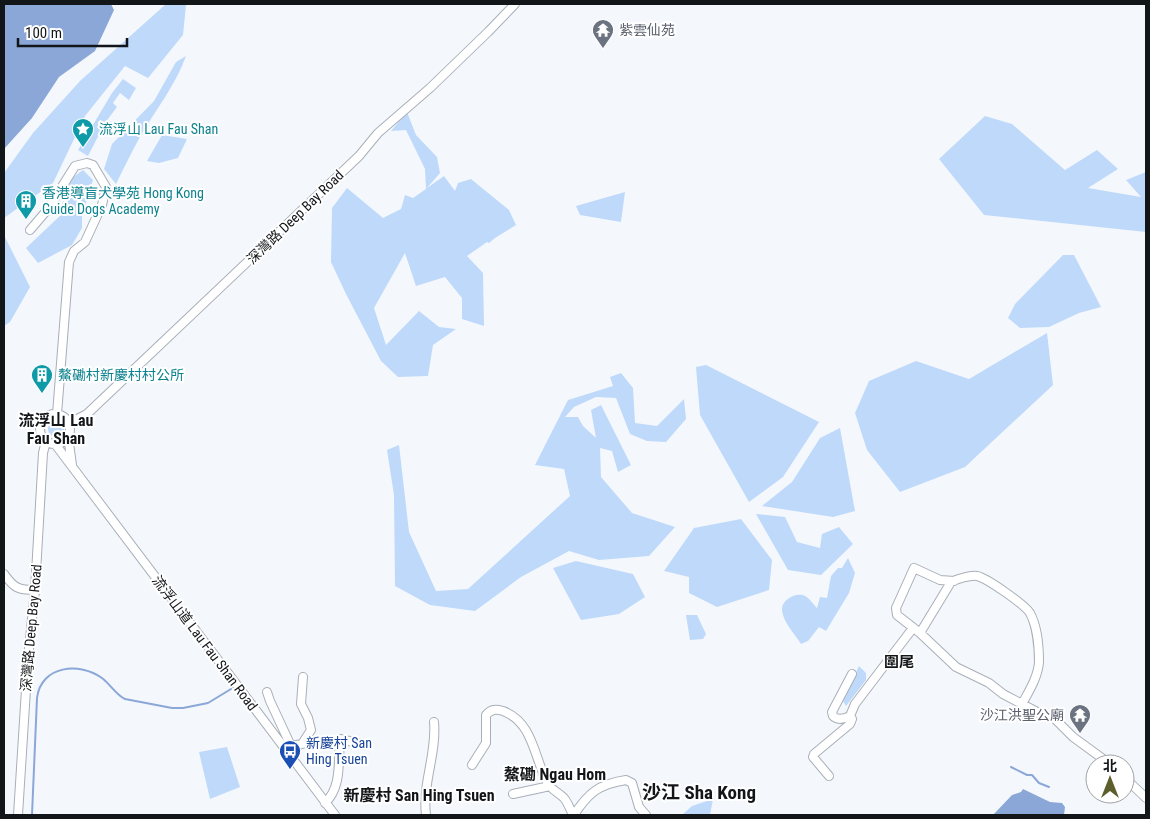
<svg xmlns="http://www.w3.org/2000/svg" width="1150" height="819" viewBox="0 0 1150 819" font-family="'Roboto Condensed','Noto Sans SC',sans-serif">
<rect width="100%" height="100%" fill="#f4f8fd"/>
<path fill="#bfd9fa" d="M166,4H184L186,5L183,35L148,78L125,66L85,116L53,183L4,218V173L33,133L80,81Z
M186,56C175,86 157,108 141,135C132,151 124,168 116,184L104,169L112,144L154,101L176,62Z
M123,79L136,88L129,100L120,93L113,103L117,107L105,123L100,121L98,125L103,127L88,156L78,150L112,93Z
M407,112L416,135L437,157L440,173L427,188L444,176L455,191L458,183L471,179L509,210L516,225L495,238L489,243L487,242L467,256L483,273L484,326L462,319V298L445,277L416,286L405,253L374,308L386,345L419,311L439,327L456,329L433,345L428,376L398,377L381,361L346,294L331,262L332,208L347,188L383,218L401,209L405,195L413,198L426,189L425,169L406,130L391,131Z
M985,116L1012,124L1065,170L1097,150L1118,169L1088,188L1141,197L1126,180L1146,172V232L984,215L939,159Z
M162,135L187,139L178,158L159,163L147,161Z
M83,170L93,180L82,215V228L72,245L38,263L26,248L63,213L62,205L72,178Z
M625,192L621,222L580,215L576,206Z
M4,235L30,287L10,322L4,326Z
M1063,255H1074L1101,307L1079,313L1049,327L1020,328L1008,318L1015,304Z
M1047,333L1053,385L965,467L900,492L867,450L855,413L869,381L916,361L969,379Z
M706,365L819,422L783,477L749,502L700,415L696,367Z
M621,373L633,388L635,423L657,426L684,399L686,419L666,442L647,441L630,434L616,398L596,397L574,407L565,417H578L583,426L596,438L591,410L601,405L631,465L618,472L612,451L600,448L601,477L632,513L675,527L649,556L599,560L569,551L521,577L475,611L430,605L395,586L394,495L387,450L399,445L409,532L436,591L468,589L570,496L564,469L535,465L568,400L613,386L610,377Z
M48 429a8 8 0 1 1 16 0a8 8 0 1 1-16 0Z
M840,428L855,511L833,517L762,506L792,482L820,438Z
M756,514L785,517L797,542L820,548L822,534L839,527L853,544L821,575L788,570Z
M741,519L772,560L769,590L717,607L689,593V577L664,571L694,528Z
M848,558L855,573L849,593L826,631L819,627L808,641L801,644C795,634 782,621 782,609C782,600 794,593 803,595C809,597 813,604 817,608L820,597L827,598L831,576L838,568H842Z
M576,561L633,574L645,597L619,614L581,620L553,568Z
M686,615H697L706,634L703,639L690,640Z
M859,666L866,673V680L846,706L843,701Z
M227,747L240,787L210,799L199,752Z
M713,799L710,815H682L692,806Z"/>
<path fill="#8ba7d7" d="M4,4H111L114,10L95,51L59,77L32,118L4,149Z
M1023,789L1050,802L1062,803L1065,807L1064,815H993L1012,795L1021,792Z"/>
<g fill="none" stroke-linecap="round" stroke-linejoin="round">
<path stroke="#8ba7d7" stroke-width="2" d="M1011,767L1027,775H1032L1039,783L1049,787
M32,815L37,698C41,665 80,662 102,678C111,685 116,695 125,699L172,708H183L208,703L231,689"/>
<g stroke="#a9afb8" stroke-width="10">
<path id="minor" d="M30,230L48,209L75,166L87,163L93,165L106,187L102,205L85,242L74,251L69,262L57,414
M40 429a15 15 0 1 1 30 0a15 15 0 1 1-30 0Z
M69,423L87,414L359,156L378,133L430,88L488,32L515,4
M68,436L72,465
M55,444L335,815
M4,574C14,588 18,590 35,590
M954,581L940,580L914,568L896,608L897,615L920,633L956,667L989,683L1003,694L1041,714L1053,717L1073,737L1110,764
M920,633L951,582C957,579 970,575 977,576C987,578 1025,605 1030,613C1037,626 1039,648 1039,662C1038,677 1029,691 1022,704
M267,692L270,701L291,746L287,749
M850,716C844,719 838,721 833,716L832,712L852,674
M291,746L302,744L311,730L308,718L301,704L303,677
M472,765L486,743V715C491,709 496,709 503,711C533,722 534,757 547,782C551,790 558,792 564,798C568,803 570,809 573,815
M829,776L813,757L814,754L850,724L852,719L850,716L855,704L913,628
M1125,778L1146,798
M513,794L550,786
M325,803C342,787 338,762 340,739L367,745
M18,815L28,658L35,590L43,453L46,441
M426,815C422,784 437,753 434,722
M574,815C588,793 599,784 626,780L632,783L639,807L646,815"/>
</g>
<use href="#minor" stroke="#fff" stroke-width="8"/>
</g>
<defs>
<g id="temple-pin" transform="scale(1.125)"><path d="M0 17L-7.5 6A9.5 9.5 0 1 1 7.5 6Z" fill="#6b7280" stroke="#fff"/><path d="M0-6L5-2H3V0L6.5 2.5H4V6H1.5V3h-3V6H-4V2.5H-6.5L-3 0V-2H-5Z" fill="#fff"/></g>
<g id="sight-pin" transform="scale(1.125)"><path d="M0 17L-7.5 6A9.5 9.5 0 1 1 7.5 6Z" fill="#0f9aa8" stroke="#fff"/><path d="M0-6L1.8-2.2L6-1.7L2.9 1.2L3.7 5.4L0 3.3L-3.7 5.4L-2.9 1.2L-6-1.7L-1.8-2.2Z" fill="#fff"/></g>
<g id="building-pin" transform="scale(1.125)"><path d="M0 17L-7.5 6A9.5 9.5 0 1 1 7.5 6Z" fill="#0f9aa8" stroke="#fff"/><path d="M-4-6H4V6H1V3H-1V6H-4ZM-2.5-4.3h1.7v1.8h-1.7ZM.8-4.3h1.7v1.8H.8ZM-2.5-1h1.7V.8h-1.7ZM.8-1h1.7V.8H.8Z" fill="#fff"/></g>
<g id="bus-pin" transform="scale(1.125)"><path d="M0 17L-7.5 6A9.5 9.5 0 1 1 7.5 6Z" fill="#1a4fb4" stroke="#fff"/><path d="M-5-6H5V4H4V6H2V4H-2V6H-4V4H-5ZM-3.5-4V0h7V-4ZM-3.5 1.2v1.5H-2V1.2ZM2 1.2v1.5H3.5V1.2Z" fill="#fff"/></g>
</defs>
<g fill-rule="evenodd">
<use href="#temple-pin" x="603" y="30"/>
<use href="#sight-pin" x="83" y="129"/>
<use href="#building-pin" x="26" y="201"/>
<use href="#building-pin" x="42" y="375"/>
<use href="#temple-pin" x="1080" y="715"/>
<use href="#bus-pin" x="290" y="751"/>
</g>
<g text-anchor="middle" stroke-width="4" stroke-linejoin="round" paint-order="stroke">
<g font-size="14" fill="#5b616d" stroke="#fff" text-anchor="start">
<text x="619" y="35">紫雲仙苑</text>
<text x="1064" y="720" text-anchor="end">沙江洪聖公廟</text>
</g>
<g font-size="14" fill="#0d838f" stroke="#fff" text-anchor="start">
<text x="99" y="134">流浮山 Lau Fau Shan</text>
<text x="42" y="198">香港導盲犬學苑 Hong Kong<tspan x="42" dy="16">Guide Dogs Academy</tspan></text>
<text x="58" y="380">鰲磡村新慶村村公所</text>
</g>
<g font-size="14" fill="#131618" stroke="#fff">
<text transform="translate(295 217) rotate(-44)" y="5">深灣路 Deep Bay Road</text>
<text transform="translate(31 628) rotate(-85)" y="5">深灣路 Deep Bay Road</text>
<text transform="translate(205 643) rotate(53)" y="5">流浮山道 Lau Fau Shan Road</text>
</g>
<g font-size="14" fill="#164399" stroke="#fff" text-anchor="start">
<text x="306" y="748">新慶村 San<tspan x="306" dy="16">Hing Tsuen</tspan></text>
</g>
<g font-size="15" font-weight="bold" fill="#131618" stroke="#fff">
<text x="899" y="667">圍尾</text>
</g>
<g font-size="16" font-weight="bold" fill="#131618" stroke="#fff">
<text x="56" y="426">流浮山 Lau<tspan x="56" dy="18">Fau Shan</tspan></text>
<text x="555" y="780">鰲磡 Ngau Hom</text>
<text x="419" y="801">新慶村 San Hing Tsuen</text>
</g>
<g font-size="19" font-weight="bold" fill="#131618" stroke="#fff">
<text x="699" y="799">沙江 Sha Kong</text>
</g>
</g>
<rect width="1150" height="819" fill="none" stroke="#131618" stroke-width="10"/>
<g transform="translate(1110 779)"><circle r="24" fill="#ffffff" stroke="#a1a2a3"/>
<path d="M0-4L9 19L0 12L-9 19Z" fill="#5c5e2c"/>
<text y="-8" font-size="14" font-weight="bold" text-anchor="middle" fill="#131618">北</text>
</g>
<path d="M18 38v8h109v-8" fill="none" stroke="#131618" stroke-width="2.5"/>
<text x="25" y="38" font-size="15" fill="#131618" stroke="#ffffff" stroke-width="4" paint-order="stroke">100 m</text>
</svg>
